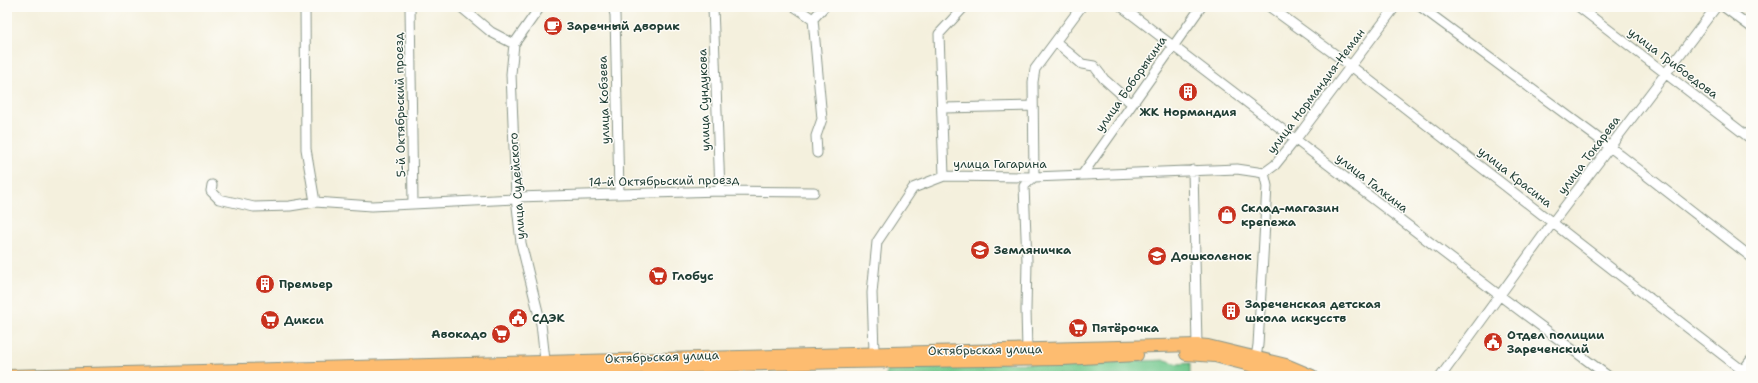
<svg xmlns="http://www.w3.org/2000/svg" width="1758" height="383" viewBox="0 0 1758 383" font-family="'Shantell Sans',sans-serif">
<rect width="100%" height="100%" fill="#fdfcf7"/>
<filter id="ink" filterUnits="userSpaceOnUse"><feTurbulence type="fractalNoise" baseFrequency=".025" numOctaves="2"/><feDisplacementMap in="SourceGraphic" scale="8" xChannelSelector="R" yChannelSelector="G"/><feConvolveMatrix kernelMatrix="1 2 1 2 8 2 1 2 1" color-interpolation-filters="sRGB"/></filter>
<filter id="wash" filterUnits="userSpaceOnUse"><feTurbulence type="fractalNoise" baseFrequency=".012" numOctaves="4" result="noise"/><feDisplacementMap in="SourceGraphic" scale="16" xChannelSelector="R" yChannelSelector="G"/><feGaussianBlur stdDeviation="0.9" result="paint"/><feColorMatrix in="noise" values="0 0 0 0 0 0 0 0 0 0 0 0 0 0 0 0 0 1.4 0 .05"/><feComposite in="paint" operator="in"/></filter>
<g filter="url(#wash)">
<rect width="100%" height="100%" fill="#f4f0dd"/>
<path fill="#72c88d" stroke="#488260" d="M1166,360L1178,364L1190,363V376H886V361L1061,364Z"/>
</g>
<g filter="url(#ink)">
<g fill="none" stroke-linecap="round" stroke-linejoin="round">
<g stroke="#8a9688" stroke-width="11">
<path id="minor" d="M305,7L306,149L315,202
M410,7L413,203
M461,7L491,32L514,44
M540,7L514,44L511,74L516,197L521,243L541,324L545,360
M613,7L615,15L619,193
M713,7L720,191
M795,7L813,19
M1122,7L1499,295L1608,376
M1270,7L1351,66L1742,370
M1421,7L1610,147L1751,257
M1579,7L1751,139
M1724,7L1751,27
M1056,42L1082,64L1094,66L1104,79L1131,103
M943,108L1033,106
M817,153L816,136L822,119L813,19L824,7
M1193,170L1197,345
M1082,175L1201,7
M944,176L939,34L964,7
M212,185L211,191L219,199L254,207L290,206L315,202L372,206L516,199
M516,197L720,191L814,192
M1027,350L1026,310L1027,261L1024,186L1034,177L1033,82L1035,69L1081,7
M874,351L872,293L877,242L913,188L944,176L1034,177L1237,169L1264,173
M1256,357L1258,345L1267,186L1264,173L1275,165L1296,139L1395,7
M1441,376L1553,222L1716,7
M1738,376L1751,360"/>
</g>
<g stroke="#8a9688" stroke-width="14">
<path id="major" d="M1186,354L1215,356L1292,376
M7,376C403,363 800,354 1197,345L1208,346L1286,365L1312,376
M312,376L845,362L1063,359L1137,355"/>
</g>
<use href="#minor" stroke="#fff" stroke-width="9"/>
<use href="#major" stroke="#fdbc6f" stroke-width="12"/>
</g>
</g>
<defs>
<g id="cafe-disc" transform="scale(1)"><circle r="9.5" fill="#c8321e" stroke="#fdfcf7"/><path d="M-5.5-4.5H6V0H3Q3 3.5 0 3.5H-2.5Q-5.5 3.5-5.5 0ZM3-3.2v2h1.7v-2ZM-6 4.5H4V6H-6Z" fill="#fff"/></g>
<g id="building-disc" transform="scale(1)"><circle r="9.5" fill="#c8321e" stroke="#fdfcf7"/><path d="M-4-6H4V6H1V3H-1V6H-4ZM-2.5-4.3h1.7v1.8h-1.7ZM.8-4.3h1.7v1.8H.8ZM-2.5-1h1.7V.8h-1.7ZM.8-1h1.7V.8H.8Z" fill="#fff"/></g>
<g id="shop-disc" transform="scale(1)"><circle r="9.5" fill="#c8321e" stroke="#fdfcf7"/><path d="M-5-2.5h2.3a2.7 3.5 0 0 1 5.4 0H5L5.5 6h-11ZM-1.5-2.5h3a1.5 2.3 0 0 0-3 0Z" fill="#fff"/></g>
<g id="school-disc" transform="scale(1)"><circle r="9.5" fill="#c8321e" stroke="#fdfcf7"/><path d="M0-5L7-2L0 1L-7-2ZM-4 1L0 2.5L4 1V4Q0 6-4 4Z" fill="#fff"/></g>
<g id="supermarket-disc" transform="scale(1)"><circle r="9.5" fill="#c8321e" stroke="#fdfcf7"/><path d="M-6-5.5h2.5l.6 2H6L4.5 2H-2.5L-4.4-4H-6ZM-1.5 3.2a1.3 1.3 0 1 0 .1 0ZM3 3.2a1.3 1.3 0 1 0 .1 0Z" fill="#fff"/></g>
<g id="civic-disc" transform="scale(1)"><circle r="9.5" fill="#c8321e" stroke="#fdfcf7"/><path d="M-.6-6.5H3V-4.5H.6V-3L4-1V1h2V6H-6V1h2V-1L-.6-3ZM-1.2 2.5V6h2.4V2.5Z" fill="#fff"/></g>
</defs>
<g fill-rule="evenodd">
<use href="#cafe-disc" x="553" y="26"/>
<use href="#building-disc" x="1188" y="92"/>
<use href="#shop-disc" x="1227" y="215"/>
<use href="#school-disc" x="980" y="250"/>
<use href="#school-disc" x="1157" y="256"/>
<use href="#supermarket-disc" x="658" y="276"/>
<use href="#building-disc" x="265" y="284"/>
<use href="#building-disc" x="1231" y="311"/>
<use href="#civic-disc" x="518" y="318"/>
<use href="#supermarket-disc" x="270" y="320"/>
<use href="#supermarket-disc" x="1078" y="328"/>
<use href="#supermarket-disc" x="501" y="334"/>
<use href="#civic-disc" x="1493" y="342"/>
</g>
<g text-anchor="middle" stroke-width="3" stroke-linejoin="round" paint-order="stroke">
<g font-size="12" font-weight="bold" fill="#1f3d34" stroke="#fdfcf7" text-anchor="start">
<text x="567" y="30">Заречный дворик</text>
<text x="1188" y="116" text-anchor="middle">ЖК Нормандия</text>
<text x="1241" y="212">Склад-магазин<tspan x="1241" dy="14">крепежа</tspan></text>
<text x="994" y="254">Земляничка</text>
<text x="1171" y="260">Дошколенок</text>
<text x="672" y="280">Глобус</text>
<text x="279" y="288">Премьер</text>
<text x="1245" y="308">Зареченская детская<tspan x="1245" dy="14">школа искусств</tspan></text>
<text x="532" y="322">СДЭК</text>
<text x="284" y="324">Дикси</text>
<text x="1092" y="332">Пятёрочка</text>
<text x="487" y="338" text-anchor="end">Авокадо</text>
<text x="1507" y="339">Отдел полиции<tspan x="1507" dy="14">Зареченский</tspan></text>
</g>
<g font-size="12" fill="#1f3d34" stroke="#fdfcf7">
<text transform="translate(1673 63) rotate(37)" y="4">улица Грибоедова</text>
<text transform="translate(1131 84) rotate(-55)" y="4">улица Боборыкина</text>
<text transform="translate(1316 91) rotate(-53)" y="4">улица Нормандия-Неман</text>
<text transform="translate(604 100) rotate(-92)" y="4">улица Кобзева</text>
<text transform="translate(704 100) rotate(-92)" y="4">улица Сундукова</text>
<text transform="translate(400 105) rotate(-91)" y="4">5-й Октябрьский проезд</text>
<text transform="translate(1589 155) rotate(-53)" y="4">улица Токарева</text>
<text x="1000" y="168">улица Гагарина</text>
<text transform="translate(1515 177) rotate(38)" y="4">улица Красина</text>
<text transform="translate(664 181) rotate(-1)" y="4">14-й Октябрьский проезд</text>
<text transform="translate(1372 183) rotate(38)" y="4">улица Галкина</text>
<text transform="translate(517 186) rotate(-94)" y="4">улица Судейского</text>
<text transform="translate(985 350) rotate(-1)" y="4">Октябрьская улица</text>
<text transform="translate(662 357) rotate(-2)" y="4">Октябрьская улица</text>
</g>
</g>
<rect width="1758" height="383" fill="none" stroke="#fdfcf7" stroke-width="24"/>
</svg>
